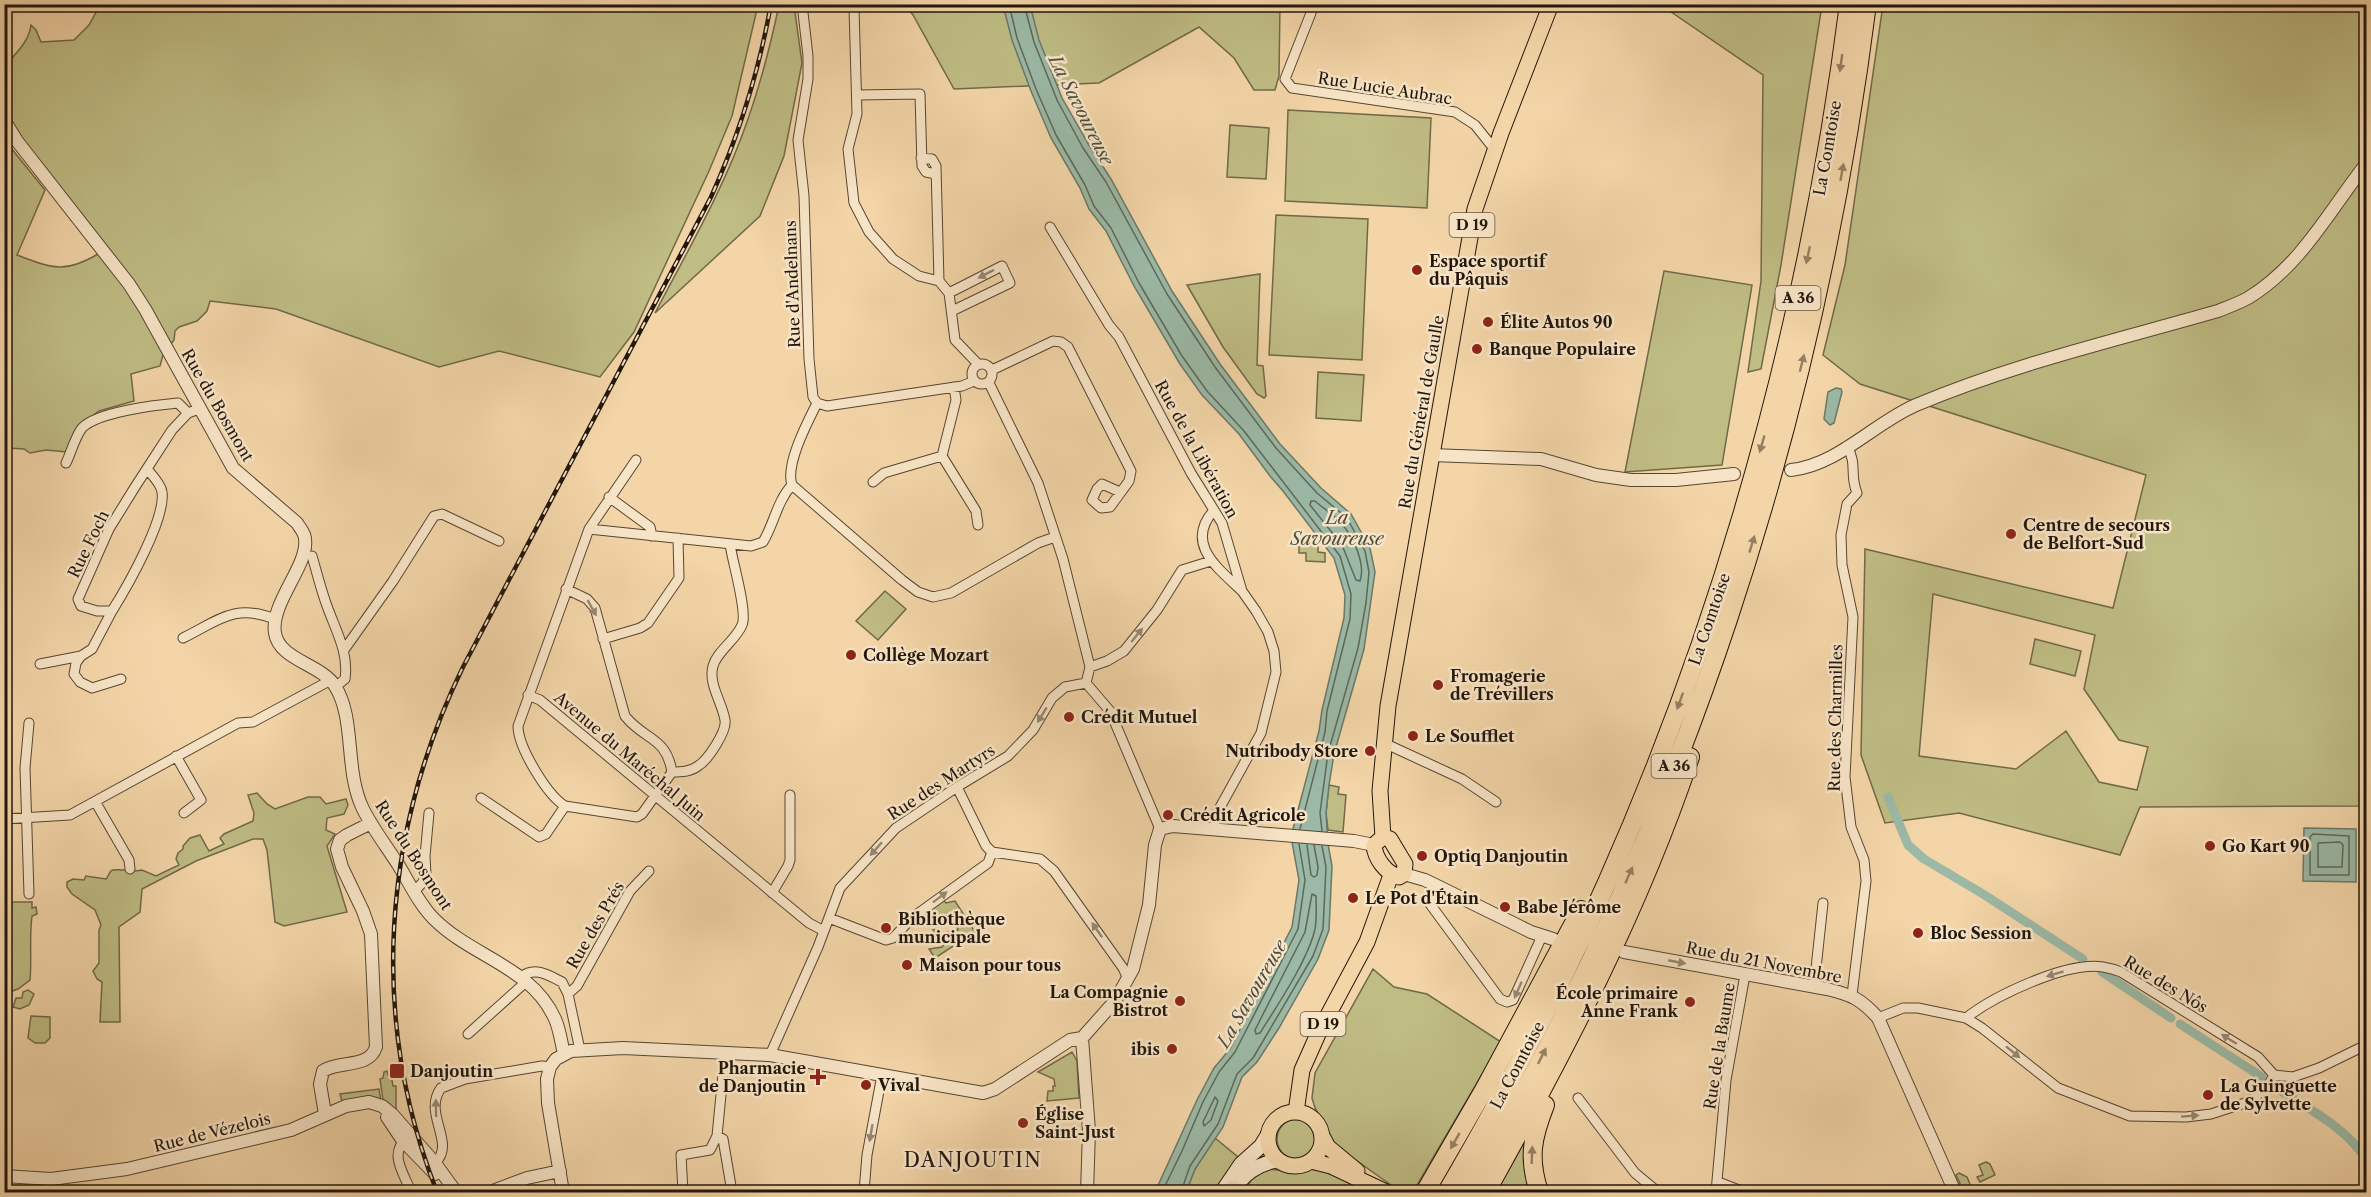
<svg xmlns="http://www.w3.org/2000/svg" width="2371" height="1197" viewBox="0 0 2371 1197" font-family="'Libre Caslon Text',serif">
<rect width="100%" height="100%" fill="#f3d5a8"/>
<filter id="stains"><feTurbulence type="fractalNoise" baseFrequency=".00333" numOctaves="4"/><feColorMatrix values="0 0 0 0 .2 0 0 0 0 .09 0 0 0 0 .02 0 0 0 .5 -.17"/></filter>
<radialGradient id="worn" r=".72"><stop offset=".6" stop-color="#630" stop-opacity="0"/><stop offset="1" stop-color="#630" stop-opacity=".3"/></radialGradient>
<path fill="#bfbc84" stroke="#706948" stroke-width="1.5" fill-rule="evenodd" d="M977,4L984,7L985,4L1280,5L1279,76L1275,90H1254L1234,58L1199,27L1099,83L954,89L913,15L905,5Z
M100,5H758L732,116L709,171L634,332L600,377L499,351L439,367L276,309L210,301L207,311L197,321L179,327L175,331L174,340L163,355L160,366L131,374L134,401L99,411L78,427L67,452L46,450L30,453L24,449L8,448L4,443V135L11,148L45,190L17,255C52,268 64,274 98,254L128,274L13,127L7,116L9,98L5,99V57L12,58C21,48 29,39 31,25L36,30L41,42L74,40L89,25Z
M779,5H794L802,63L784,156L760,216L655,313C688,250 725,187 748,119C761,82 771,43 779,5Z
M1661,5H1822L1781,265L1761,369L1748,372L1761,281L1763,75Z
M1883,5H2366V806L2140,807L2120,855L1959,813L1885,823L1861,755L1865,549L2113,608L2146,475L1860,384L1823,355L1845,265ZM1933,594L2095,635L2084,689L2119,740L2148,747L2137,790L2099,782L2066,731L2016,769L1919,756Z
M1288,110L1431,118L1427,208L1285,201Z
M1230,125L1269,128L1266,179L1227,177Z
M1276,215L1368,219L1362,360L1269,355Z
M1664,271L1752,285L1722,465L1625,472Z
M1260,274L1257,365L1263,366L1266,396L1264,398L1257,394L1223,347L1187,285Z
M1318,372L1364,375L1361,421L1316,418Z
M1299,544H1318V552L1325,553V562L1306,561V553H1299Z
M885,591L906,609L878,640L856,621Z
M2035,639L2081,651L2075,676L2030,664Z
M1329,785L1339,787L1338,794L1346,795L1343,832L1328,830L1326,813Z
M257,793L267,804L275,809L308,797H320L326,804L346,799L348,805L344,814L327,818L326,830L335,834L327,846L347,912L284,926L275,922L267,850L263,839H253L196,861L142,889L140,912L119,927L120,1022H100L102,982L97,979L93,971L99,963V930L101,925L95,910L72,894L67,887V882L73,879L84,880L86,876L106,879C108,877 109,873 111,871C115,867 135,873 142,870L156,876L179,865L176,859L178,853L183,849V846L190,838L200,835L209,851L224,844L220,838L224,834L253,821L254,813L248,795Z
M943,900L946,903L955,901L975,932L935,958L929,949L942,947L945,943L933,930L939,929L942,935L948,932L950,936L953,935L954,931L958,930L956,922H952L950,917L930,921L924,913Z
M5,902H32V908L36,907L37,914L32,916C29,937 32,958 30,980L18,989L7,993C2,985 6,974 9,965L5,961Z
M1373,969L1394,987L1427,994L1501,1042L1413,1192H1401L1333,1144L1327,1128L1315,1108L1312,1098L1315,1073Z
M28,990L34,994L29,1005L20,1009L13,1007L16,998H22L23,992Z
M31,1016L50,1017V1038L45,1043H35L28,1038Z
M1072,1052L1077,1061L1079,1098L1047,1101L1048,1091H1053V1086H1055L1054,1079L1038,1072Z
M387,1071L388,1075H391L393,1086H396V1110L383,1100L380,1079L383,1078L384,1072Z
M379,1089L381,1102L342,1101L340,1094Z
M1277 1139a20 20 0 1 1 40 0a20 20 0 1 1-40 0Z
M1531,1126L1534,1192H1495Z
M1215,1138L1238,1157L1214,1192H1186L1195,1169Z
M1986,1162L1990,1164L1995,1175L1980,1182L1977,1177L1983,1175L1979,1165Z
M1267,1169L1295,1172L1312,1169L1330,1170L1368,1192H1244L1251,1180Z
M1959,1173L1967,1177L1972,1189L1964,1192L1956,1175Z"/>
<path fill="#9bb9a6" stroke="#6b7868" stroke-width="1.5" d="M1003,5H1030L1039,40L1062,98L1089,145L1111,179L1172,291L1220,364L1280,444L1321,488L1351,514L1370,548L1375,572L1364,649L1334,754L1329,785L1326,813L1328,844L1332,866L1329,930L1318,959L1279,1028L1257,1062L1242,1077L1223,1127L1195,1169L1186,1192H1155L1197,1100L1214,1068L1230,1049L1292,927L1299,880L1292,842L1293,829L1319,731L1322,710L1344,618L1345,595L1334,558L1283,491L1270,476L1239,434L1202,395L1180,364L1134,286L1106,231L1089,209L1080,188L1051,138L1031,91L1012,40Z
M1836,388L1841,389L1842,392L1834,423L1830,425L1824,419L1828,392Z
M2304,828L2356,829V882L2303,881Z"/>
<g fill="none" stroke-linecap="round" stroke-linejoin="round">
<path stroke="#5e6859" stroke-width="1.5" d="M1009,4L1017,38L1036,89L1056,135L1085,185L1094,206L1111,228L1139,283L1182,356L1207,391L1244,431L1340,556L1351,594L1350,619L1327,711L1325,732L1300,829
M1024,4L1034,42L1057,100L1083,148L1106,182L1167,294L1215,367L1276,448L1317,493L1347,518L1365,551L1369,572L1366,603L1358,648L1328,753L1320,813L1322,831
M1311,501H1315C1323,508 1334,515 1341,523C1353,536 1366,564 1360,581L1356,580L1342,545L1310,505Z
M2313,834L2349,836V875H2310V837Z
M2340,842L2343,845L2342,867H2318V843Z
M1307,845L1311,875L1314,877L1317,875L1318,867L1314,845
M1312,894L1316,896C1316,906 1317,919 1315,929C1308,960 1277,1006 1260,1033L1256,1034L1255,1030L1305,932Z
M1215,1097L1218,1101L1211,1120L1204,1126L1203,1122Z
M1162,1192L1182,1151L1203,1102L1219,1072L1235,1052L1298,929L1305,880L1299,844
M1181,1192L1190,1166L1218,1124L1237,1074L1253,1058L1313,956L1323,929L1326,867L1322,846"/>
<path stroke="#9bb9a6" stroke-width="9" d="M1888,797L1908,845L1924,859L1983,894L2083,959
M2102,972L2171,1018
M2180,1024L2262,1077
M2281,1091C2312,1111 2346,1128 2366,1159"/>
<g stroke="#564633" stroke-width="11">
<path id="minor" d="M802,4L808,56V79L798,140L804,196L809,359L813,397L817,403L827,406L962,386L974,381
M854,8L857,114L848,149L854,203L869,232L893,259L919,276L939,281L949,293L955,340L978,364
M1311,13L1285,79L1292,88L1455,112L1475,125L1495,150
M857,95L920,94L922,166L926,172L936,174
M921,158L932,159L936,166L939,281
M1050,227L1109,325L1119,337L1191,473L1222,523L1242,591L1256,611L1268,632L1274,651L1276,672L1261,733L1218,811L1213,830
M949,293L1002,266L1010,283L952,311
M972 374a10 10 0 1 1 20 0a10 10 0 1 1-20 0Z
M992,370L1053,341L1061,342L1068,347L1131,471L1129,481L1110,507L1101,508L1092,500L1097,489L1102,484L1120,492
M989,383L1038,483L1063,559L1090,667L1086,683L1110,711L1160,829
M1847,446C1858,466 1849,473 1857,493L1847,504L1841,535L1842,565L1853,617L1845,777L1851,827L1864,860L1866,881L1852,995
M942,456L976,511L978,525
M636,460L589,529L518,726C518,747 547,795 565,806L637,817L642,814L672,772C681,772 690,772 698,766C708,760 727,731 725,720C722,702 708,684 713,666C717,651 736,640 742,625C748,612 732,561 730,544
M66,463C71,453 75,437 82,428C97,412 156,405 178,403L188,413
M873,482L884,473L942,456L956,400L954,387
M792,485L902,580L918,592L933,597L951,593L1038,543L1055,537
M792,485C785,465 807,423 817,403
M609,497L650,527L652,536
M1214,510C1184,544 1218,568 1242,591
M589,529L751,546L763,542C774,524 777,501 792,485
M312,556C317,573 321,590 327,606C336,631 349,653 345,679L335,687
M566,589L587,599L595,608L625,716C645,741 666,736 672,772
M112,611C127,587 166,519 162,492C161,484 152,475 147,469
M183,638C218,621 234,603 275,619
M603,639L640,628L648,623L679,578L678,538
M344,650L393,581L434,516L442,514L499,541
M81,656L76,663L74,674L80,682L92,688L121,679
M40,664L81,656L92,649L112,611H97L81,606L78,599L109,529L135,487L172,430L188,413L199,409
M1090,667L1107,661L1124,651L1157,610L1182,570L1211,561
M528,695L540,700L809,923L824,931
M1384,743L1462,779L1496,802
M176,756L201,800L184,813
M481,798L539,837L546,834L565,806
M96,803L129,860L130,869
M4,819L70,815L238,723L253,722L331,680
M992,852L1040,859L1054,871L1123,968L1128,979
M1438,887L1430,904L1500,999L1507,1002L1513,1000L1542,936
M414,892L423,882L426,874L425,856L429,813
M772,893L788,866L790,860V795
M29,894L25,768L29,723
M829,918L886,940L893,938L912,918L988,863L992,852L986,846L957,787
M521,977C535,966 548,975 562,982L568,994L580,1050
M1814,987L1823,903
M568,994L577,986L630,891L649,871
M1878,1018L1903,1008H1918L1966,1018L1982,1028L2058,1088L2130,1116L2186,1117L2211,1114L2248,1102L2267,1088L2274,1075
M1966,1018C1994,996 2067,961 2103,967C2109,968 2116,970 2121,972L2258,1057L2274,1075L2293,1077L2319,1068L2366,1045
M468,1034L527,981
M725,1053L717,1136L723,1139L732,1192
M770,1055L818,947L840,888L896,828L957,787L1008,756L1033,730L1052,698L1065,687L1086,683
M1578,1098L1635,1173L1658,1192
M407,1138C388,1154 404,1173 411,1192
M435,1163C457,1143 422,1114 441,1088L465,1079L542,1066L550,1067
M1718,1182L1744,1192
M683,1192L681,1155L710,1150L717,1136
M864,1192L867,1155L882,1075
M1716,1192L1726,1080L1745,975"/>
</g>
<g stroke="#564633" stroke-width="14">
<path id="tertiary" d="M4,120L17,141L129,284L145,309L233,468L297,523C300,528 305,533 305,539C309,565 270,603 275,633C279,660 321,664 335,686C356,719 344,770 363,809C373,829 387,847 399,866C410,884 419,904 434,919C472,957 532,967 555,1019C560,1030 561,1042 564,1054
M1431,455L1541,459L1596,475L1631,480H1676L1734,474
M1791,470C1838,465 1874,423 1916,405C2013,364 2117,340 2218,311C2228,307 2239,303 2248,298C2301,266 2329,211 2366,164
M1404,874L1425,880L1531,932L1553,939
M1624,952L1827,989C1852,995 1861,999 1878,1018L1955,1192
M1082,1038L1089,1131L1087,1192
M325,1114L320,1084L323,1071C339,1060 369,1069 376,1047L371,934L363,911L342,867L337,849L340,840L347,835L371,823
M387,1117L403,1141L435,1174
M4,1176L51,1179L127,1169L291,1130L346,1106L369,1102L382,1106L393,1115L435,1163L456,1192
M490,1192L527,1178L560,1171
M563,1192L548,1103L547,1079L550,1067L556,1059L571,1051L623,1048L770,1055L983,1093L995,1089L1070,1040L1082,1038L1115,1001L1133,969L1149,905L1155,845L1160,829L1173,826L1354,841L1374,845"/>
</g>
<g stroke="#22160c" stroke-width="16">
<path id="secondary" d="M1222,1192L1241,1164L1261,1146L1269,1133
M1232,1192C1243,1174 1257,1164 1278,1160"/>
</g>
<g stroke="#22160c" stroke-width="17">
<path id="primary" d="M1383,837L1380,791L1388,706L1475,209L1501,133L1551,4
M1383,837L1390,839L1405,864L1404,874L1399,877C1386,873 1375,859 1374,845Z
M1296,1112L1302,1070L1318,1034L1367,942L1391,875
M1268 1139a27 27 0 1 1 54 0a27 27 0 1 1-54 0Z
M1322,1136L1328,1147L1357,1171
M1311,1161L1331,1166L1386,1192"/>
</g>
<g stroke="#22160c" stroke-width="20">
<path id="motorway" d="M1232,1192L1233,1190
M1425,1192L1484,1090L1581,910
M1447,1192C1484,1128 1520,1064 1553,997C1708,686 1805,349 1849,4
M1467,1192C1683,831 1814,421 1867,4
M1486,1192C1564,1052 1639,910 1690,757
M1539,1192C1528,1158 1532,1138 1545,1105"/>
</g>
<use href="#minor" stroke="#f7e4c6" stroke-width="9"/>
<use href="#tertiary" stroke="#f7e4c6" stroke-width="12"/>
<use href="#secondary" stroke="#f7e4c6" stroke-width="14"/>
<use href="#primary" stroke="#f3d5a8" stroke-width="15"/>
<use href="#motorway" stroke="#f3d5a8" stroke-width="18"/>
<g stroke="#22160c" stroke-width="4.5">
<path id="rail" d="M437,1192C369,1019 382,833 463,667L711,197C739,135 759,71 771,4"/>
</g>
<use href="#rail" stroke="#f7e4c6" stroke-width="2" stroke-dasharray="7" stroke-linecap="butt"/>
</g>
<defs><path id="oneway-solid" d="M-6-.8H1V-3.2L6.5 0L1 3.2V.8H-6Z" transform="scale(1.5)"/></defs>
<g fill="#957f62">
<use href="#oneway-solid" transform="translate(1841 63) rotate(98)"/>
<use href="#oneway-solid" transform="translate(1842 172) rotate(-80)"/>
<use href="#oneway-solid" transform="translate(1808 255) rotate(102)"/>
<use href="#oneway-solid" transform="translate(1802 363) rotate(-76)"/>
<use href="#oneway-solid" transform="translate(1762 444) rotate(106)"/>
<use href="#oneway-solid" transform="translate(1752 544) rotate(-73)"/>
<use href="#oneway-solid" transform="translate(1680 701) rotate(110)"/>
<use href="#oneway-solid" transform="translate(1629 875) rotate(-66)"/>
<use href="#oneway-solid" transform="translate(1542 1056) rotate(-63)"/>
<use href="#oneway-solid" transform="translate(1455 1141) rotate(120)"/>
<use href="#oneway-solid" transform="translate(1532 1155) rotate(-88)"/>
</g>
<g fill="#978772">
<use href="#oneway-solid" transform="translate(986 274) rotate(153)"/>
<use href="#oneway-solid" transform="translate(592 608) rotate(61)"/>
<use href="#oneway-solid" transform="translate(1137 635) rotate(-51)"/>
<use href="#oneway-solid" transform="translate(1042 715) rotate(121)"/>
<use href="#oneway-solid" transform="translate(876 849) rotate(131)"/>
<use href="#oneway-solid" transform="translate(940 897) rotate(-37)"/>
<use href="#oneway-solid" transform="translate(1097 930) rotate(-125)"/>
<use href="#oneway-solid" transform="translate(1677 962) rotate(11)"/>
<use href="#oneway-solid" transform="translate(2055 974) rotate(163)"/>
<use href="#oneway-solid" transform="translate(1518 990) rotate(114)"/>
<use href="#oneway-solid" transform="translate(2229 1039) rotate(-148)"/>
<use href="#oneway-solid" transform="translate(2013 1052) rotate(39)"/>
<use href="#oneway-solid" transform="translate(436 1108) rotate(-91)"/>
<use href="#oneway-solid" transform="translate(2190 1116) rotate(-4)"/>
<use href="#oneway-solid" transform="translate(871 1133) rotate(100)"/>
</g>
<g fill="#8f2418" stroke="#f7e4c6" stroke-width="2">
<circle cx="1417" cy="270" r="6"/>
<circle cx="1488" cy="322" r="6"/>
<circle cx="1477" cy="349" r="6"/>
<circle cx="2011" cy="534" r="6"/>
<circle cx="851" cy="655" r="6"/>
<circle cx="1438" cy="685" r="6"/>
<circle cx="1069" cy="717" r="6"/>
<circle cx="1413" cy="736" r="6"/>
<circle cx="1370" cy="751" r="6"/>
<circle cx="1168" cy="815" r="6"/>
<circle cx="2210" cy="846" r="6"/>
<circle cx="1422" cy="856" r="6"/>
<circle cx="1353" cy="898" r="6"/>
<circle cx="1505" cy="907" r="6"/>
<circle cx="886" cy="928" r="6"/>
<circle cx="1918" cy="933" r="6"/>
<circle cx="907" cy="965" r="6"/>
<circle cx="1180" cy="1001" r="6"/>
<circle cx="1690" cy="1002" r="6"/>
<circle cx="1172" cy="1049" r="6"/>
<rect x="389" y="1063" width="16" height="16" rx="3"/>
<path d="M815 1068h6v6h6v6h-6v6h-6v-6h-6v-6h6z"/>
<circle cx="866" cy="1085" r="6"/>
<circle cx="2208" cy="1095" r="6"/>
<circle cx="1023" cy="1123" r="6"/>
</g>
<g text-anchor="middle" stroke-width="5" stroke-linejoin="round" paint-order="stroke">
<g fill="#f7e4c6" stroke="#625444" stroke-width="1.5">
<rect x="1449.5" y="213" width="45" height="24" rx="4.5"/>
<rect x="1775.5" y="286" width="45" height="24" rx="4.5"/>
<rect x="1651.5" y="754" width="45" height="24" rx="4.5"/>
<rect x="1300.5" y="1012" width="45" height="24" rx="4.5"/>
</g>
<g font-size="15" font-weight="bold" fill="#22160c">
<text x="1472" y="230">D 19</text>
<text x="1798" y="303">A 36</text>
<text x="1674" y="771">A 36</text>
<text x="1323" y="1029">D 19</text>
</g>
<g font-size="16" fill="#22160c" stroke="#f7e4c6">
<text transform="translate(1385 88) rotate(9)" y="6">Rue Lucie Aubrac</text>
<text transform="translate(1827 148) rotate(-80)" y="6">La Comtoise</text>
<text transform="translate(792 284) rotate(-92)" y="6">Rue d'Andelnans</text>
<text transform="translate(218 405) rotate(60)" y="6">Rue du Bosmont</text>
<text transform="translate(1421 412) rotate(-80)" y="6">Rue du Général de Gaulle</text>
<text transform="translate(1197 449) rotate(61)" y="6">Rue de la Libération</text>
<text transform="translate(88 544) rotate(-64)" y="6">Rue Foch</text>
<text transform="translate(1709 619) rotate(-71)" y="6">La Comtoise</text>
<text transform="translate(1835 718) rotate(-89)" y="6">Rue des Charmilles</text>
<text transform="translate(630 756) rotate(40)" y="6">Avenue du Maréchal Juin</text>
<text transform="translate(941 782) rotate(-33)" y="6">Rue des Martyrs</text>
<text transform="translate(414 855) rotate(57)" y="6">Rue du Bosmont</text>
<text transform="translate(595 925) rotate(-60)" y="6">Rue des Prés</text>
<text transform="translate(1764 962) rotate(11)" y="6">Rue du 21 Novembre</text>
<text transform="translate(2166 984) rotate(31)" y="6">Rue des Nôs</text>
<text transform="translate(1719 1046) rotate(-81)" y="6">Rue de la Baume</text>
<text transform="translate(1517 1065) rotate(-62)" y="6">La Comtoise</text>
<text transform="translate(212 1132) rotate(-14)" y="6">Rue de Vézelois</text>
</g>
<g font-size="16" font-weight="bold" fill="#22160c" stroke="#f7e4c6" text-anchor="start">
<text x="1429" y="267">Espace sportif<tspan x="1429" dy="18">du Pâquis</tspan></text>
<text x="1500" y="328">Élite Autos 90</text>
<text x="1489" y="355">Banque Populaire</text>
<text x="2023" y="531">Centre de secours<tspan x="2023" dy="18">de Belfort-Sud</tspan></text>
<text x="863" y="661">Collège Mozart</text>
<text x="1450" y="682">Fromagerie<tspan x="1450" dy="18">de Trévillers</tspan></text>
<text x="1081" y="723">Crédit Mutuel</text>
<text x="1425" y="742">Le Soufflet</text>
<text x="1358" y="757" text-anchor="end">Nutribody Store</text>
<text x="1180" y="821">Crédit Agricole</text>
<text x="2222" y="852">Go Kart 90</text>
<text x="1434" y="862">Optiq Danjoutin</text>
<text x="1365" y="904">Le Pot d'Étain</text>
<text x="1517" y="913">Babe Jérôme</text>
<text x="898" y="925">Bibliothèque<tspan x="898" dy="18">municipale</tspan></text>
<text x="1930" y="939">Bloc Session</text>
<text x="919" y="971">Maison pour tous</text>
<text x="1168" y="998" text-anchor="end">La Compagnie<tspan x="1168" dy="18">Bistrot</tspan></text>
<text x="1678" y="999" text-anchor="end">École primaire<tspan x="1678" dy="18">Anne Frank</tspan></text>
<text x="1160" y="1055" text-anchor="end">ibis</text>
<text x="806" y="1074" text-anchor="end">Pharmacie<tspan x="806" dy="18">de Danjoutin</tspan></text>
<text x="410" y="1077">Danjoutin</text>
<text x="878" y="1091">Vival</text>
<text x="2220" y="1092">La Guinguette<tspan x="2220" dy="18">de Sylvette</tspan></text>
<text x="1035" y="1120">Église<tspan x="1035" dy="18">Saint-Just</tspan></text>
</g>
<g font-size="18" font-style="italic" fill="#4c4f42" stroke="#f7e4c6">
<text transform="translate(1081 110) rotate(63)" y="6">La Savoureuse</text>
<text x="1337" y="524">La<tspan x="1337" dy="21">Savoureuse</tspan></text>
<text transform="translate(1252 994) rotate(-60)" y="6">La Savoureuse</text>
</g>
<g font-size="20" letter-spacing="1.5" fill="#22160c" stroke="#f7e4c6">
<text x="973" y="1167">DANJOUTIN</text>
</g>
</g>
<rect width="2371" height="1197" fill="none" stroke="#f3d5a8" stroke-width="24"/>
<rect x="6" y="6" width="2359" height="1185" fill="none" stroke="#22160c" stroke-width="3"/>
<rect x="12" y="12" width="2347" height="1173" fill="none" stroke="#22160c" stroke-width="1.5"/>
<rect width="100%" height="100%" filter="url(#stains)"/>
<rect width="100%" height="100%" fill="url(#worn)"/>
</svg>
